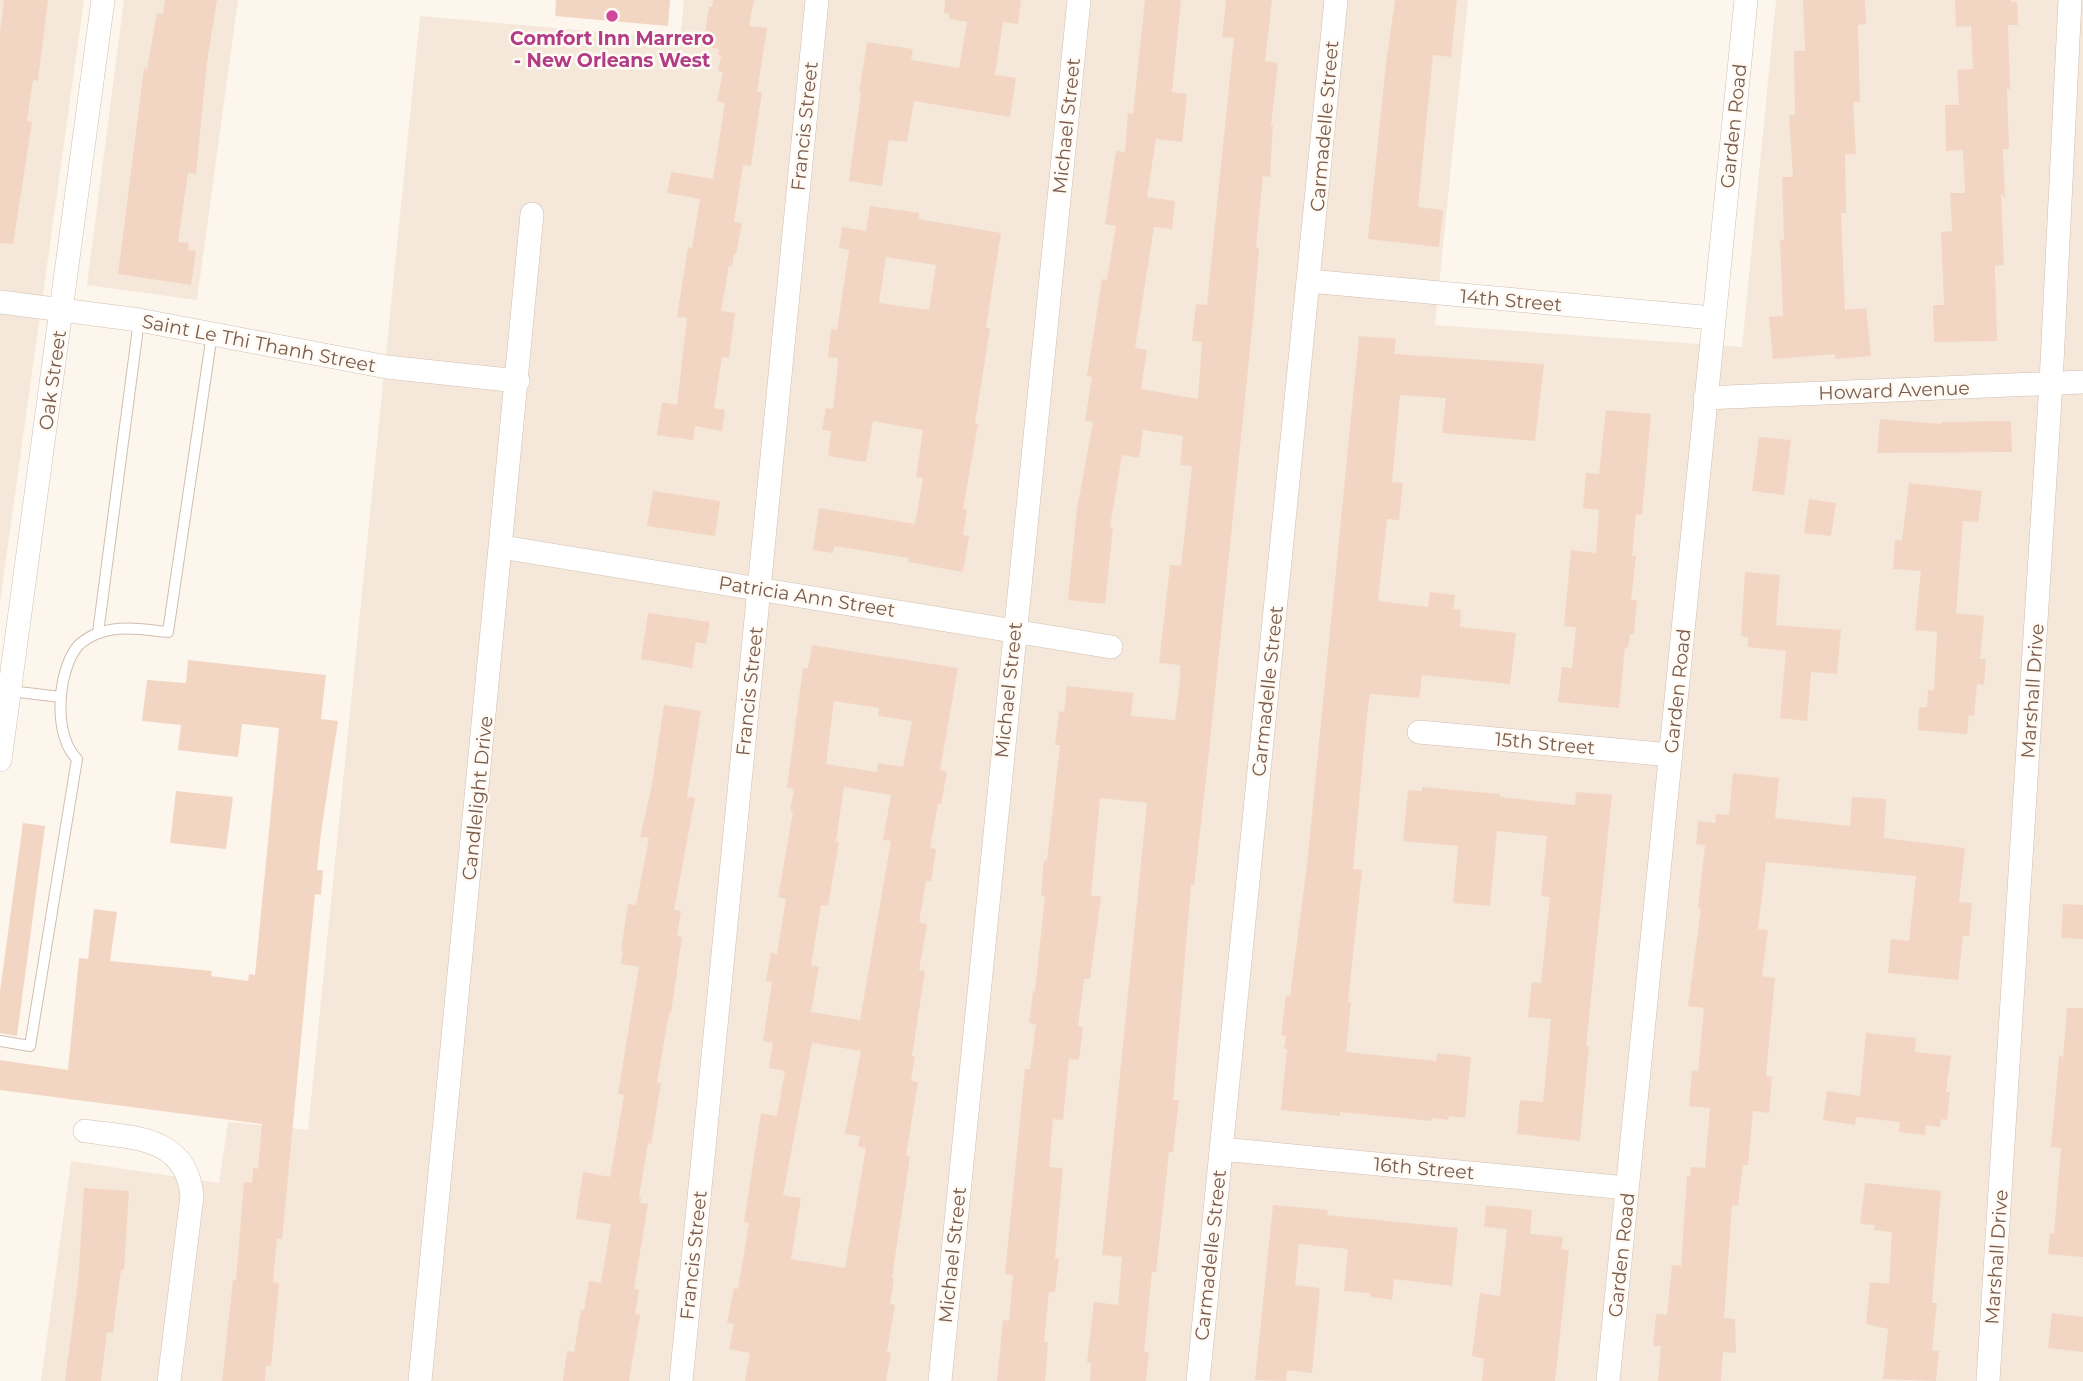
<svg xmlns="http://www.w3.org/2000/svg" width="2083" height="1381" viewBox="0 0 2083 1381" font-family="Montserrat,sans-serif">
<rect width="100%" height="100%" fill="#fdf6ec"/>
<path fill="#f5e8da" d="M0,0H84L0,602Z
M124,0H238L197,300L87,285Z
M684,0H1468L1435,325L1742,347L1776,0H2083V1381H41L71,1161L219,1183L228,1122L308,1130L420,16L680,39Z"/>
<path fill="#f3d5c3" fill-rule="evenodd" d="M4,0H48L38,81L33,80L27,121L32,122L13,244L0,243V33Z
M165,0H217L207,62L196,174L188,173L178,242L189,243L188,250L196,251L191,285L118,274L144,68L147,69L157,13L163,14Z
M556,0H670L668,26L555,16Z
M713,0H754L749,26L767,28L757,92H762L751,166L743,165L734,222L742,223L736,254H734L732,267L729,266L721,311L735,313L729,358L722,357L714,408L725,410L722,431L695,426L693,440L657,435L662,402L677,405L687,318L677,317L688,247L692,248L700,199L667,193L671,172L713,179L725,103L717,101L723,72L718,71L721,56L718,55L719,49L703,46L709,7H712Z
M945,0H1021L1018,24L1003,22L995,75L1016,78L1010,117L914,101L907,142L889,140L882,186L849,181L861,92H859L867,42L913,49L911,60L959,68L967,22L949,19V14L944,13Z
M1145,0H1181L1172,92L1187,94L1182,142L1156,139L1147,197L1175,201L1172,229L1154,227L1135,348L1147,350L1141,389L1198,399L1202,342L1192,341L1196,304L1207,305L1214,234L1234,38L1222,37L1226,0H1272L1265,61L1278,63L1271,126H1273L1270,177L1263,176L1256,247L1259,248L1254,310L1208,761L1194,885H1191L1173,1100H1179L1173,1152H1169L1156,1272H1152L1144,1352H1149L1146,1381H1090L1091,1363L1087,1362L1094,1302L1118,1305L1122,1257L1102,1255L1147,803L1100,798L1091,896H1101L1090,979H1084L1078,1026L1083,1027L1079,1060L1069,1059L1063,1120L1053,1119L1049,1167L1063,1168L1055,1258L1059,1259L1055,1292H1049L1044,1342H1048L1045,1381H997L1003,1320L1009,1321L1013,1275L1005,1274L1025,1069H1030L1036,1024L1029,1023L1033,991H1035L1045,896H1041L1044,860L1047,861L1060,745H1055L1059,711L1064,712L1067,686L1133,693L1131,716L1175,720L1180,680V665L1159,663L1170,565L1181,566L1192,466L1180,465L1183,436L1143,430L1139,458L1122,455L1110,527L1113,528L1105,604L1068,600L1077,509L1093,422L1085,421L1092,377L1087,376L1102,279L1107,280L1116,226L1105,224L1116,151L1125,152L1128,113L1133,114Z
M1395,0H1457L1451,57L1433,55L1418,207L1443,210L1439,247L1368,239L1386,63Z
M1803,0H1865L1866,24L1858,25L1860,102H1853L1856,154H1845L1846,213H1841L1845,310L1866,308L1871,356L1835,359V354L1773,359L1769,317L1783,316L1780,240H1784L1782,177H1793L1789,115H1795L1794,51H1805Z
M1955,0H2011V2H2017L2018,25H2008L2010,89H2007L2009,149H2003L2005,198L2001,194L2004,265L1995,266L1997,341L1934,342L1933,305H1944L1941,232L1952,231L1950,193H1965L1963,150L1946,151L1945,105H1959L1957,70L1973,69L1971,26L1956,27Z
M870,206L919,213L918,219L1001,233L986,328H990L975,423L978,424L963,509L967,510L963,535L969,536L963,572L908,562L909,558L834,546L833,553L813,550L819,508L915,524L923,478L916,477L923,430L873,421L866,462L828,456L831,431L822,430L826,408L833,409L837,373L838,358L828,357L831,329L837,330L849,250L839,248L842,227L866,231ZM886,257L936,265L929,310L879,303Z
M1359,336L1396,339L1394,354L1544,364L1535,441L1442,433L1446,398L1400,395L1392,482L1403,483L1399,520L1387,519L1378,601L1428,607L1430,592L1455,595L1453,609L1461,610L1460,627L1516,633L1510,684L1422,675L1419,698L1370,694L1367,715L1353,869L1362,870L1348,1002H1351L1346,1052L1436,1061L1437,1053L1471,1057L1465,1118L1449,1116L1448,1120L1432,1118V1121L1340,1112V1116L1281,1110L1287,1049H1284L1286,1036L1281,1035L1286,996H1290L1307,865Z
M1606,410L1651,414L1642,515L1636,514L1632,556H1636L1631,600H1637L1634,634H1630L1628,648H1625L1619,708L1558,702L1562,667L1572,668L1576,627L1564,626L1571,550L1596,553L1599,510L1583,508L1586,473L1599,474Z
M1880,419L1941,424V422L2011,421L2012,452L1877,453Z
M1759,437L1791,440L1784,495L1752,491Z
M1909,483L1982,491L1978,522L1963,521L1956,613L1984,616L1980,659H1986L1984,685L1977,684L1974,716L1969,715L1967,734L1918,730L1919,707H1927L1928,690L1934,691L1937,632L1915,630L1921,571L1893,569L1895,540H1902Z
M653,491L720,501L715,536L647,526Z
M1809,499L1836,503L1831,536L1804,533Z
M1745,572L1780,575L1776,625L1841,630L1837,674L1811,672L1807,721L1780,718L1786,651L1748,647V637L1741,636Z
M648,613L710,622L706,644L696,642L692,668L641,659Z
M812,645L958,668L940,770L947,772L941,804H938L930,848L936,849L931,882L926,881L919,922L927,924L919,970L925,971L912,1056H915L911,1081L918,1082L906,1155L910,1156L892,1278H894L890,1304L895,1305L887,1352L891,1353L886,1381H745L750,1353L729,1349L734,1324L727,1323L734,1288L738,1289L749,1223L744,1222L761,1113L777,1116L785,1071L769,1068L773,1043L763,1041L772,982L766,981L771,953L777,954L786,899L778,897L793,812L790,811L794,789L787,788L803,668H808ZM834,701L879,708L878,716L912,721L903,767L878,763L877,772L826,764ZM844,787L891,795L883,840L891,841L860,1020L811,1012L819,967L811,965L821,905L828,906L839,842L836,841ZM812,1043L861,1051L845,1134L860,1136L858,1146L866,1148L845,1268L791,1259L801,1198L783,1195Z
M188,660L326,675L321,719L338,721L321,833L317,870H323L321,895L315,894L282,1239H277L273,1282L279,1284L271,1366H266L265,1381H222L233,1280H236L244,1182L252,1183L253,1168L258,1169L262,1124L0,1090V1060L68,1070L79,958L88,959L94,909L117,912L110,961L212,971L211,976L248,981L249,974L255,975L279,728L242,724L238,757L178,750L181,725L142,721L147,680L186,683Z
M664,705L701,711L687,797L695,798L674,910L681,911L677,936L682,937L671,1013H669L657,1083H661L651,1144L648,1143L639,1197H641L640,1203L648,1204L634,1289L639,1290L635,1314L640,1315L629,1381H563L567,1351L574,1352L581,1310H584L589,1281L601,1283L611,1224L576,1219L583,1172L610,1177L624,1095L618,1094L639,967L621,964L623,951H621L628,904L636,905L649,838L640,837L651,790Z
M1733,773L1779,778L1775,818L1850,826L1852,797L1886,799L1884,838L1965,848L1959,902L1972,903L1969,936H1963L1958,980L1888,973L1891,939L1909,941L1916,876L1766,862L1758,929L1768,930L1762,976L1775,978L1766,1076L1772,1077L1769,1113L1753,1111L1748,1165H1743L1738,1206L1732,1205L1724,1318L1735,1319L1736,1353L1723,1352L1721,1381H1658L1661,1346H1653L1656,1314L1667,1315L1672,1265L1681,1266L1687,1176H1690L1691,1167L1705,1168L1710,1108L1689,1106L1692,1070L1698,1071L1704,1008L1688,1006L1701,909L1698,908L1705,845L1696,844L1698,821L1715,823L1716,814L1729,815Z
M1422,787L1500,794V797L1575,805L1576,792L1612,795L1586,1046H1589L1580,1141L1517,1134L1520,1100L1543,1102L1551,1019L1528,1017L1532,982L1541,983L1550,897L1541,896L1547,836L1497,831L1490,906L1453,903L1458,846L1403,841L1408,790L1422,791Z
M176,791L233,797L226,849L170,843Z
M23,823L45,826L17,1036L0,1033V991Z
M2063,904L2083,905V939L2061,938Z
M2067,1008H2083V1257L2048,1254L2050,1233L2054,1234L2061,1148L2051,1147L2059,1056L2063,1057Z
M1866,1033L1916,1038L1915,1052L1951,1056L1946,1092H1950L1947,1120L1941,1119L1940,1127L1926,1125L1925,1135L1899,1132L1900,1122L1856,1117L1855,1125L1823,1120L1827,1091L1860,1096Z
M1865,1183L1941,1191L1932,1303H1937L1932,1350L1939,1351L1936,1381L1883,1379L1888,1329L1866,1324L1870,1282L1889,1284L1892,1232L1874,1230L1875,1225L1860,1224Z
M84,1188L129,1191L124,1270H121L113,1333L107,1332L101,1381H65L78,1281Z
M1273,1205L1328,1210L1327,1215L1458,1228L1452,1286L1394,1279L1392,1300L1370,1297V1293L1344,1291L1348,1249L1299,1244L1295,1285L1320,1288L1312,1373L1287,1370L1286,1381L1255,1380Z
M1486,1205L1532,1210L1530,1234L1563,1237L1561,1249L1569,1250L1555,1381H1482L1484,1359L1472,1356L1480,1293L1500,1296L1507,1229L1484,1227Z
M2052,1313L2083,1317V1352L2048,1348Z"/>
<g fill="none" stroke-linecap="round" stroke-linejoin="round">
<g stroke="#d1beb0" stroke-width="12">
<path id="lane" d="M98,633L139,320
M10,691L61,697
M0,1041L30,1046L77,759C53,736 57,673 77,647C81,642 92,635 99,633C121,625 146,630 168,632L212,334"/>
</g>
<g stroke="#d1beb0" stroke-width="24">
<path id="street" d="M1309,281L1713,318
M0,302L139,320L387,367L518,381
M1705,398L2083,382
M502,547L1111,647
M1419,732L1671,755
M0,760L103,0
M85,1131C132,1138 186,1135 192,1196L169,1381
M1221,1149L1627,1188
M420,1381L532,214
M681,1381L817,0
M940,1381L1079,0
M1198,1381L1336,0
M1608,1381L1746,0
M1988,1381L2051,383L2070,0"/>
</g>
<use href="#lane" stroke="#fff" stroke-width="10"/>
<use href="#street" stroke="#fff" stroke-width="23"/>
</g>
<circle fill="#d1479c" stroke="#fffaf3" stroke-width="2.5" cx="612" cy="16" r="7"/>
<g text-anchor="middle" stroke-width="5" stroke-linejoin="round" paint-order="stroke">
<g font-size="19" font-weight="bold" fill="#b23c85" stroke="#fffaf3">
<text x="612" y="45">Comfort Inn Marrero<tspan x="612" dy="22">- New Orleans West</tspan></text>
</g>
<g font-size="19" fill="#7a5c4d" stroke="#fffaf3">
<text transform="translate(804 126) rotate(-84)" y="7">Francis Street</text>
<text transform="translate(1066 126) rotate(-84)" y="7">Michael Street</text>
<text transform="translate(1324 126) rotate(-85)" y="7">Carmadelle Street</text>
<text transform="translate(1733 126) rotate(-84)" y="7">Garden Road</text>
<text transform="translate(1511 300) rotate(5)" y="7">14th Street</text>
<text transform="translate(259 343) rotate(11)" y="7">Saint Le Thi Thanh Street</text>
<text transform="translate(52 380) rotate(-82)" y="7">Oak Street</text>
<text transform="translate(1894 390) rotate(-2)" y="7">Howard Avenue</text>
<text transform="translate(807 596) rotate(9)" y="7">Patricia Ann Street</text>
<text transform="translate(1008 690) rotate(-84)" y="7">Michael Street</text>
<text transform="translate(749 691) rotate(-84)" y="7">Francis Street</text>
<text transform="translate(1267 691) rotate(-84)" y="7">Carmadelle Street</text>
<text transform="translate(1677 691) rotate(-84)" y="7">Garden Road</text>
<text transform="translate(2032 691) rotate(-86)" y="7">Marshall Drive</text>
<text transform="translate(1545 743) rotate(5)" y="7">15th Street</text>
<text transform="translate(477 798) rotate(-84)" y="7">Candlelight Drive</text>
<text transform="translate(1424 1168) rotate(5)" y="7">16th Street</text>
<text transform="translate(693 1255) rotate(-84)" y="7">Francis Street</text>
<text transform="translate(952 1255) rotate(-84)" y="7">Michael Street</text>
<text transform="translate(1210 1255) rotate(-84)" y="7">Carmadelle Street</text>
<text transform="translate(1621 1255) rotate(-84)" y="7">Garden Road</text>
<text transform="translate(1996 1257) rotate(-86)" y="7">Marshall Drive</text>
</g>
</g>
</svg>
